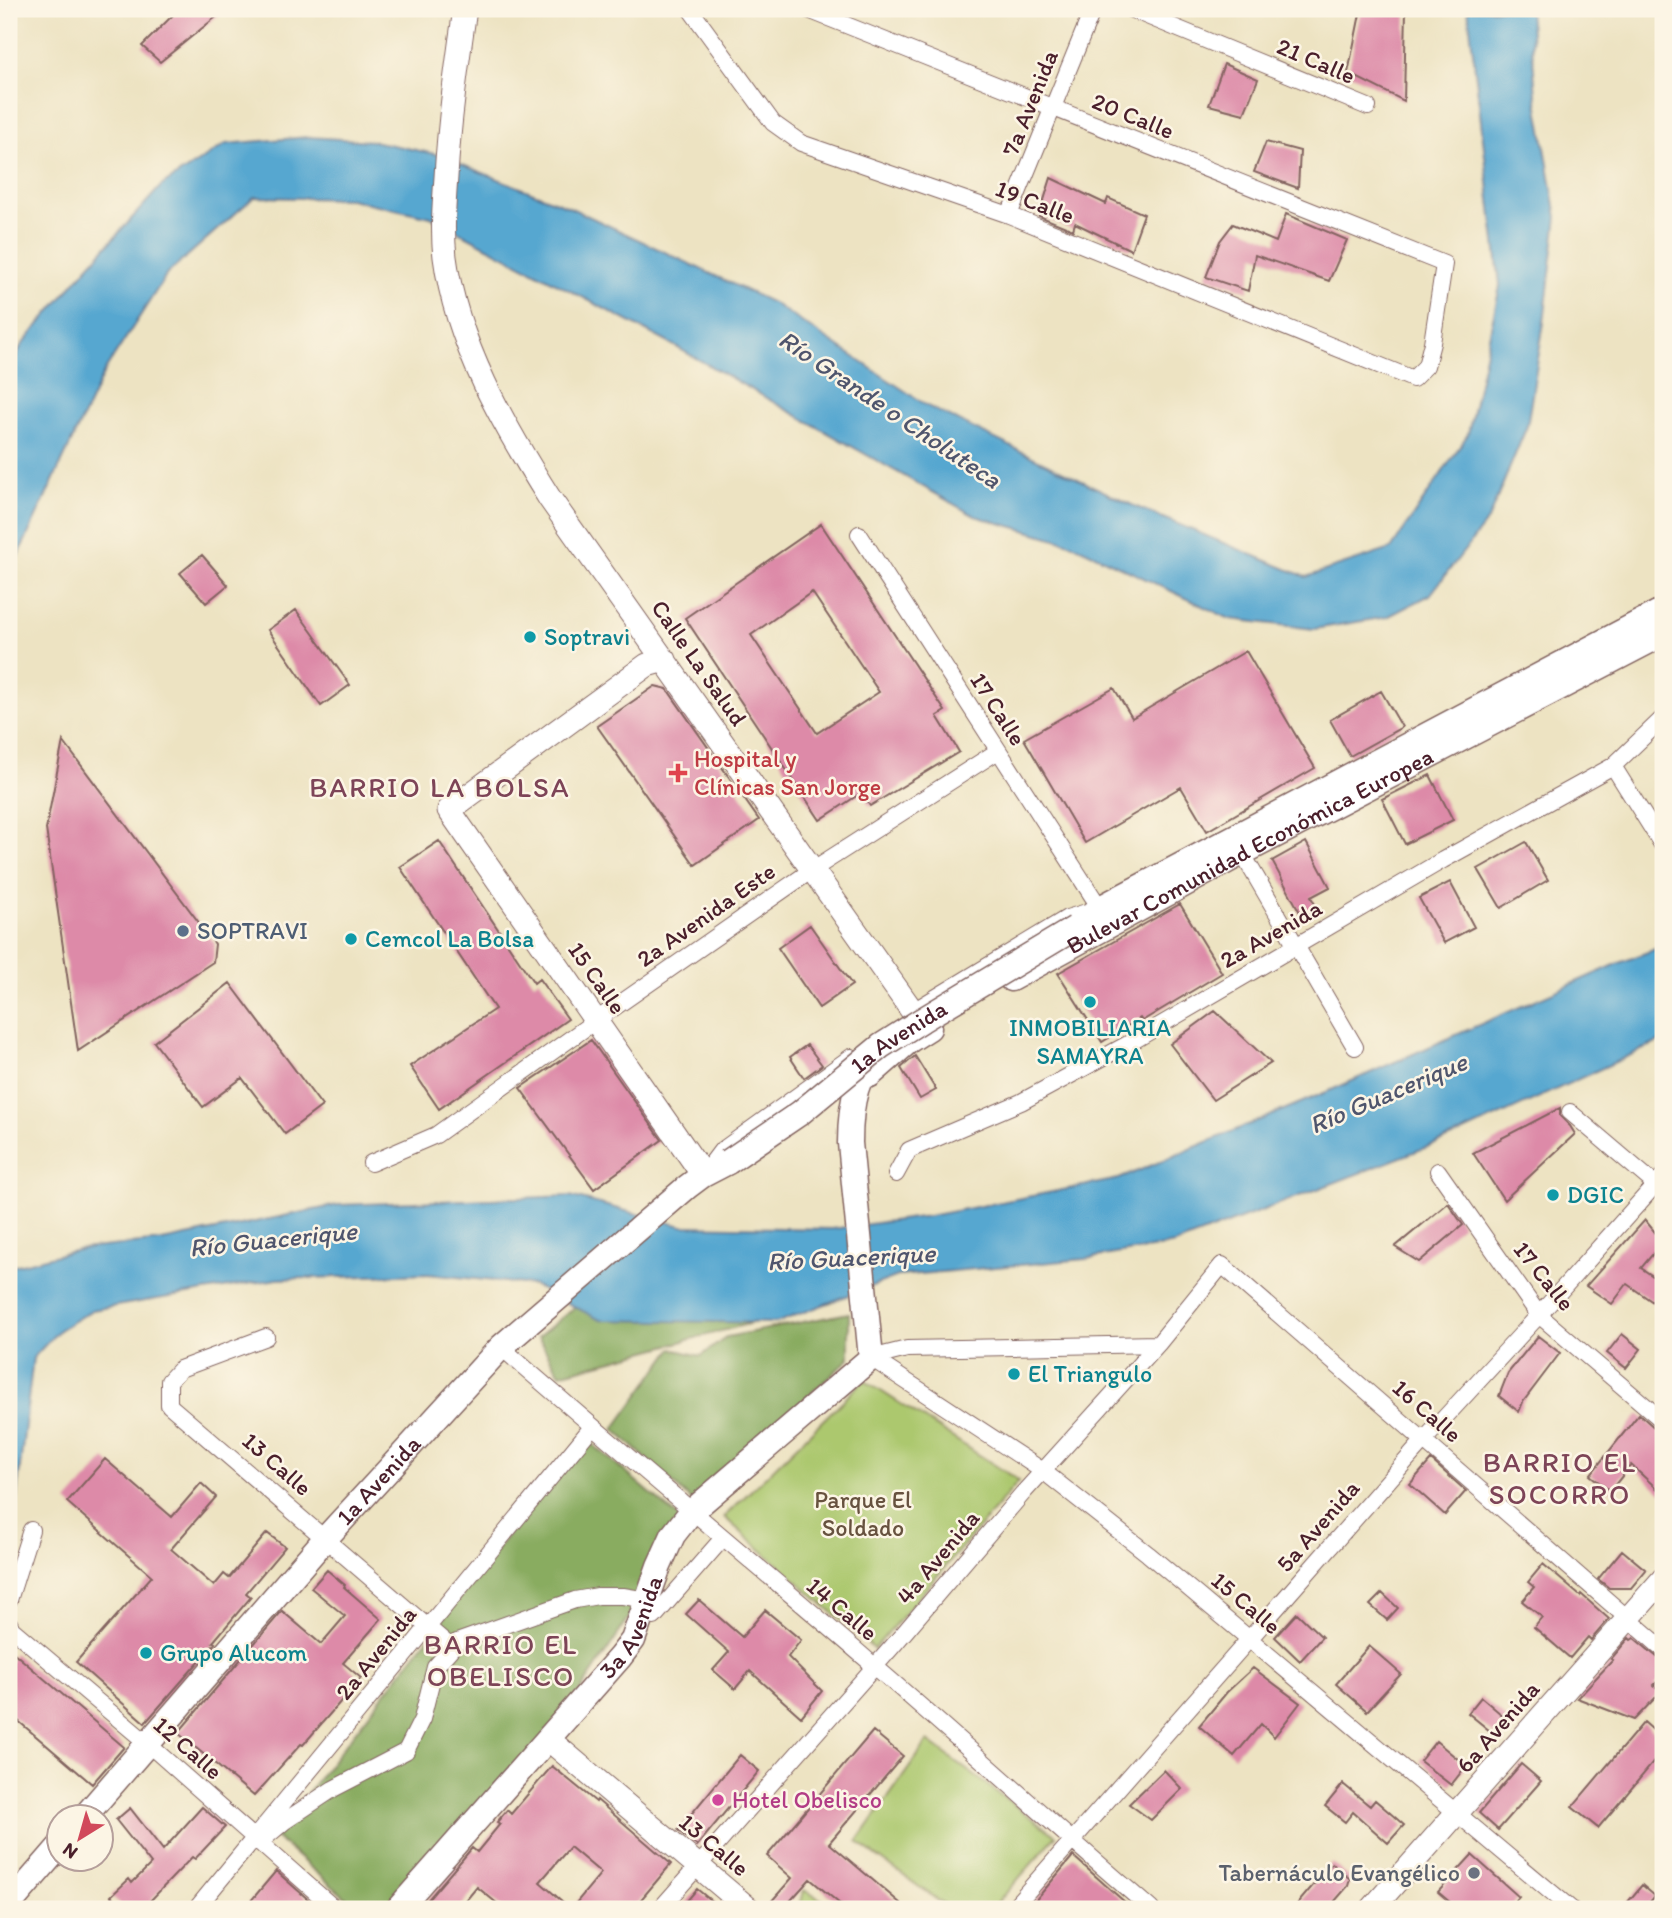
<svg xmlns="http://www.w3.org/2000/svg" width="1672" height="1918" viewBox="0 0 1672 1918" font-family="Itim,sans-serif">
<rect width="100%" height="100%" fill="#fcf5e5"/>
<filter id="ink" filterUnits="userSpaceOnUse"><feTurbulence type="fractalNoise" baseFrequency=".0143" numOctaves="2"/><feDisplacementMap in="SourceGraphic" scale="14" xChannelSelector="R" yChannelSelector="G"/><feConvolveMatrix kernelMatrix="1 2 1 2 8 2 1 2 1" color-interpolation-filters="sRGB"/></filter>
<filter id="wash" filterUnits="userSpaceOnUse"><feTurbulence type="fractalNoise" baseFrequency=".00686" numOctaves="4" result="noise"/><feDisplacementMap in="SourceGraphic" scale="28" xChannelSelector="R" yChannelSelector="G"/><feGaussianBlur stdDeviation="1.57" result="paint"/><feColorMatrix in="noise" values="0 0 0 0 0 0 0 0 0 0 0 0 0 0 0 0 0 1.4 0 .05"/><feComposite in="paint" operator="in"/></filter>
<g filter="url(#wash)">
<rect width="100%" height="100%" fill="#ede3c2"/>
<path fill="#acc86e" stroke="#7b744c" stroke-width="2" d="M864,1380L1019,1481L874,1649L724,1517Z
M928,1741L1056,1836L992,1909H950L857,1842Z
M804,1890L838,1909H799Z"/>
<path fill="#89ac61" stroke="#6a6646" stroke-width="2" d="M806,1284L831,1302L560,1374L538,1337L602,1285Z
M849,1313V1359L692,1501L614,1429L672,1349L701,1356L727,1337Z
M584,1437L690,1527L548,1739L383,1909H359L274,1836Z"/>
<path fill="#56a7d0" stroke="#50637e" stroke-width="2" d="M1468,9H1529L1536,95L1557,217L1544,322L1527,426L1488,520L1430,595L1387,617L1314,629L1230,619L1070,543L975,516L669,343L431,217L350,199L254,197L167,274L104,372L9,575L16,655L9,676V374L21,346L86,269L161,186L226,144L308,137L373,141L435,154L569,207L773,303L929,407L1134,506L1306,577L1391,549L1468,434L1500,286Z
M1663,946V1040L1453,1137L1175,1244L1085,1259L898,1276L776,1323L600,1320L533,1285L428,1274L277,1279L92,1310L59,1330L33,1358L12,1534L9,1544V1267L82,1249L162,1241L338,1205L570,1196L682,1226L832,1229L929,1216L1119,1179L1336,1088L1617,964Z"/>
<g id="blocks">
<path fill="#dd8aa8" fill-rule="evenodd" d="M179,9H226L160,62L142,46Z
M1361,9H1406L1404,101L1348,73Z
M1224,64L1258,79L1244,114L1209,105Z
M1266,142L1300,151L1298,188L1254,172Z
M1051,178L1106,204L1108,198L1144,214L1131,250L1075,223L1073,230L1039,216Z
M1286,214L1347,240L1329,281L1255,255L1248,291L1206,277L1220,241L1233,224L1276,242Z
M821,524L945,711L937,716L959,752L870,806L861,793L820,820L685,618ZM812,592L879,692L817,733L751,635Z
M202,555L228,585L206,603L180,573Z
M296,610L350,685L321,706L268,630Z
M1246,651L1315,768L1207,831L1181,787L1085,843L1024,739L1114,688L1132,718Z
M655,686L667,689L759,820L695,865L597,726Z
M1381,691L1402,727L1350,756L1330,720Z
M63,741L215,944L213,962L78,1051L46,829Z
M1430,775L1453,820L1405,844L1382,799Z
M439,841L534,983L539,979L568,1019L439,1109L410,1066L495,1009L400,867Z
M1306,842L1330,887L1311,897L1318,910L1303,918L1272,861Z
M1526,842L1548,880L1501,908L1478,869Z
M1450,882L1474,927L1444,943L1419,898Z
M1180,904L1222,973L1142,1021L1140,1018L1102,1042L1058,973Z
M810,925L852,985L819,1008L778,948Z
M230,983L322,1106L285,1134L242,1078L203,1107L154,1042Z
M1215,1011L1271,1063L1213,1100L1170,1044Z
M591,1040L662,1140L594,1189L520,1088Z
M807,1045L822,1065L804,1078L790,1057Z
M915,1056L936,1090L920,1099L901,1068Z
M1560,1108V1116L1570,1126L1575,1134L1504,1200L1473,1153Z
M1448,1203L1463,1225L1419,1262L1395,1247Z
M1645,1220L1663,1242L1641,1268L1663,1283V1287L1653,1302L1627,1284L1612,1304L1586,1286Z
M1622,1334L1641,1349L1626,1368L1607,1353Z
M1538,1336L1560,1353L1523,1402L1519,1412L1499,1396L1508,1373Z
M1639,1414L1656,1429L1663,1431V1494L1631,1465L1610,1491L1590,1475Z
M105,1459L172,1517L201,1483L216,1497L171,1549L214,1586L224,1574L229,1578L267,1533L285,1547L246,1593L251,1597L213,1642L215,1643L145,1723L76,1662L152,1576L67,1502Z
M1431,1460L1466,1491L1445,1515L1410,1484Z
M1622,1550L1646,1570L1631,1588H1609L1598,1579Z
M1543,1564L1580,1596L1581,1594L1609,1619L1591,1640L1588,1637L1570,1658L1534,1627L1542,1617L1522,1601L1534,1587L1528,1582Z
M327,1570L345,1585L344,1587L381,1619L343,1663L361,1678L303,1745L301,1744L254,1796L178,1733L282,1611L321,1644L345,1616L311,1588Z
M1382,1593L1398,1608L1387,1620L1370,1605Z
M699,1600L742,1637L765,1610L801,1640L788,1657L822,1691L801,1717L750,1671L735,1689L713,1670L729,1652L686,1614Z
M1297,1613L1322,1637L1300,1661L1275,1637Z
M1629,1638L1631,1640L1634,1638L1663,1662V1676L1654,1685L1661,1692L1634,1720L1577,1698L1613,1660L1611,1659Z
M1369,1646L1401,1674L1367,1711L1336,1684Z
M14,1653L124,1747L92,1784L9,1713V1664Z
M1253,1668L1300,1703L1274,1737L1261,1724L1234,1756L1199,1726L1227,1692Z
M1481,1697L1508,1720L1495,1735L1468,1713Z
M1644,1722L1663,1739V1751L1598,1828L1572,1807Z
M873,1731L903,1756L829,1843L907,1909H846L810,1879L783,1909H777L770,1903L792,1878L767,1856Z
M1436,1741L1466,1766L1451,1785L1420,1761Z
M740,1755L759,1771L697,1846L678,1830Z
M1521,1764L1541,1781L1498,1830L1479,1813Z
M552,1766L596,1802L597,1800L671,1864L633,1909H571L601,1873L570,1847L540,1882L571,1909H504L477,1887L459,1909H420L472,1848L477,1852L500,1824L497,1822L507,1810L511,1814Z
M1164,1770L1182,1789L1151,1820L1129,1804Z
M1343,1784L1370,1806L1375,1800L1404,1825L1388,1843L1353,1812L1345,1822L1325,1806Z
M202,1807L225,1827L195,1859L192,1857L150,1901L159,1909H124L111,1896L129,1879L132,1883L151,1864L116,1820L130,1808L163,1850Z
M1472,1855L1519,1897L1508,1909H1458L1438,1892Z
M1073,1856L1111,1890L1133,1909H1028Z
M1332,1863L1350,1879L1348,1886L1328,1909H1293Z
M276,1871L319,1909H244Z
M1642,1885L1655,1896L1644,1909H1622Z
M697,1889L721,1909H680Z"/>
</g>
</g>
<g filter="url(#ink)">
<use href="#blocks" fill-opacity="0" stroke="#836460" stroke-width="2"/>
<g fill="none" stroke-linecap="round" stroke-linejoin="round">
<g stroke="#836460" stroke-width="18">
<path id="street" d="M690,9L773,123L801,143L1009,215L1413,379L1426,366L1432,343L1444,264L806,9
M1130,9L1368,107
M1009,215L1093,9
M859,534L1100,908L1067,918L920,1007
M1613,766L1663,846
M1242,853L1355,1047
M1570,1112L1663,1191
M371,1163L436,1135L595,1021L812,870L998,751
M709,1167L721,1151L851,1057
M1438,1171L1539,1315L1663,1421
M896,1174L909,1150L1021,1102L1128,1044L1443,860L1613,766L1663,718
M266,1337L180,1369L169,1381V1405L451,1647
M501,1347C623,1454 749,1558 872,1664C966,1744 1057,1829 1151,1909
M871,1358L1043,1471L1148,1554L1571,1909
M871,1358L907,1349L1158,1344
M9,1600L31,1530
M654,1617L723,1538
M9,1623L12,1629L148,1744L335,1909
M265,1838L285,1821L333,1789L406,1751L422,1719L435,1667L457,1642L575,1600L598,1596H623L647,1600L661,1609
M196,1909L592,1427
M660,1909L892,1647L1023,1493L1158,1344L1222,1265L1663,1649
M1012,1909L1425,1439L1539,1315L1663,1176"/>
</g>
<g stroke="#836460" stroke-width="25">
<path id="secondary" d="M465,9C457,65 449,121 446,177C444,204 442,231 445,257C456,343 504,426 550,499L913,1012
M665,660L647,665L449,810L703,1175
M548,1739L749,1909
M1372,1909L1663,1579"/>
</g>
<g stroke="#836460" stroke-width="27">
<g id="primary">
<path d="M1075,928L1100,908L1663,610"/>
<path id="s1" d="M1011,979L1242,853L1663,634"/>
<path d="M870,1075L910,1040L929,1028"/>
<path id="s2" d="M85,1816L324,1540L501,1347L687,1187L703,1175L728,1162"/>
<path d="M9,1905L60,1846"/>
<path id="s3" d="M398,1909L620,1657L633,1640L659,1566L673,1535L691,1512L871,1358L850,1143C850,1114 854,1073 878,1054"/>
</g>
</g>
<use href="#street" stroke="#fff" stroke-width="16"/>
<use href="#secondary" stroke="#fff" stroke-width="23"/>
<use href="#primary" stroke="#fff" stroke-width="24"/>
<g stroke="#836460" stroke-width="27" stroke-linecap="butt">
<g id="primary-bridge">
<path id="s4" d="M728,1162L800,1113L881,1046L922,1020L1075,928"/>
</g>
</g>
<use href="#primary-bridge" stroke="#fff" stroke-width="24"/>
</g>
</g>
<g fill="#0f9aa8" stroke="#fcf5e5" stroke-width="2.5">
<circle cx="530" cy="637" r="7"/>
<circle cx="351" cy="939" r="7"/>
<circle cx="1090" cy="1002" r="7"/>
<circle cx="1553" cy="1195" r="7"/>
<circle cx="1014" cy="1374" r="7"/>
<circle cx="146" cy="1653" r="7"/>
</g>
<path fill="#e0444e" stroke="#fcf5e5" stroke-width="2.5" d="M674.5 762.5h7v7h7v7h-7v7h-7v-7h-7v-7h7z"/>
<circle fill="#5c6f8a" stroke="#fcf5e5" stroke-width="2.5" cx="183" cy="931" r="7"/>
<circle fill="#d1479c" stroke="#fcf5e5" stroke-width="2.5" cx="718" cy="1800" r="7"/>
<circle fill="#6b7280" stroke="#fcf5e5" stroke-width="2.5" cx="1474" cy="1873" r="7"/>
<g text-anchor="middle" stroke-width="5" stroke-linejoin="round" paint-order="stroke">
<g font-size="24" fill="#4a1f2b" stroke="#fcf5e5">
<text transform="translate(1316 61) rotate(23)" y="8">21 Calle</text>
<text transform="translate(1030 103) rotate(-68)" y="8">7a Avenida</text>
<text transform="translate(1133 116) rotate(22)" y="8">20 Calle</text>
<text transform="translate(1035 202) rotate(21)" y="8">19 Calle</text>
<text transform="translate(699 663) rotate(55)" y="8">Calle La Salud</text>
<text transform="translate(998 709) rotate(57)" y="8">17 Calle</text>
<text dy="8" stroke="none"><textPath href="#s1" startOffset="271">Bulevar Comunidad Económica Europea</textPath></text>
<text transform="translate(706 915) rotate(-35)" y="8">2a Avenida Este</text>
<text transform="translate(1271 934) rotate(-30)" y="8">2a Avenida</text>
<text transform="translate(597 978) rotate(55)" y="8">15 Calle</text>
<text dy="8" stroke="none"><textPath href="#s4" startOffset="212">1a Avenida</textPath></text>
<text transform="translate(1544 1276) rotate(51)" y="8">17 Calle</text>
<text transform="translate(1427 1411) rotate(41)" y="8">16 Calle</text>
<text transform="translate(277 1464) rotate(41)" y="8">13 Calle</text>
<text dy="8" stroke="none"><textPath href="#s2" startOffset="446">1a Avenida</textPath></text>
<text transform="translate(1318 1526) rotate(-49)" y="8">5a Avenida</text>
<text transform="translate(938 1557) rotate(-50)" y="8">4a Avenida</text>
<text transform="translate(1246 1603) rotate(40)" y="8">15 Calle</text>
<text transform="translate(842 1609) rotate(40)" y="8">14 Calle</text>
<text dy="8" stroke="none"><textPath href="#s3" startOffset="368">3a Avenida</textPath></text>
<text transform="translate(376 1653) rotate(-51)" y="8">2a Avenida</text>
<text transform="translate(1498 1727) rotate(-49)" y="8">6a Avenida</text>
<text transform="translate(188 1748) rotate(41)" y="8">12 Calle</text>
<text transform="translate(714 1845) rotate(40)" y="8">13 Calle</text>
</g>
<g font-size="24" fill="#0d838f" stroke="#fcf5e5" text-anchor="start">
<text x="544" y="645">Soptravi</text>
<text x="365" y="947">Cemcol La Bolsa</text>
<text x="1090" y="1036" text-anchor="middle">INMOBILIARIA<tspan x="1090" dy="28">SAMAYRA</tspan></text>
<text x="1567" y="1203">DGIC</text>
<text x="1028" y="1382">El Triangulo</text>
<text x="160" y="1661">Grupo Alucom</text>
</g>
<g font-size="24" fill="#be3a42" stroke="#fcf5e5" text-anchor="start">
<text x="694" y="767">Hospital y<tspan x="694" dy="28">Clínicas San Jorge</tspan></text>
</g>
<g font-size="24" fill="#4e5e75" stroke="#fcf5e5" text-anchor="start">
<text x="197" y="939">SOPTRAVI</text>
</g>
<g font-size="24" fill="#67523f" stroke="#fcf5e5">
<text x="863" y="1508">Parque El<tspan x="863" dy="28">Soldado</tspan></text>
</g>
<g font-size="24" fill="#b23c85" stroke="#fcf5e5" text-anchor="start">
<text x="732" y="1808">Hotel Obelisco</text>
</g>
<g font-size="24" fill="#5b616d" stroke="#fcf5e5" text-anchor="end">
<text x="1460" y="1881">Tabernáculo Evangélico</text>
</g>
<g font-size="26" font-style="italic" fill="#4f556d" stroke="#fcf5e5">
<text transform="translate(890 409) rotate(34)" y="9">Río Grande o Choluteca</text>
<text transform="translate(1388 1093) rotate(-23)" y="9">Río Guacerique</text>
<text transform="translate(273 1239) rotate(-6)" y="9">Río Guacerique</text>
<text transform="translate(851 1257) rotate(-3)" y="9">Río Guacerique</text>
</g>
<g font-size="28" letter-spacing="2" fill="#7d4457" stroke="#fcf5e5">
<text x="440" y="797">BARRIO LA BOLSA</text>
<text x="1560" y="1472">BARRIO EL<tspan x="1560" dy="32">SOCORRO</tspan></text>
<text x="501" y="1654">BARRIO EL<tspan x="501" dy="32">OBELISCO</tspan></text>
</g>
</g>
<rect width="1672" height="1918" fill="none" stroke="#fcf5e5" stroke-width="35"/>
<g transform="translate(80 1838) rotate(217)"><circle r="33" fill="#fcf5e5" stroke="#b59f9b" stroke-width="2"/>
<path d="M0-5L12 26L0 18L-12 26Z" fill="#d1495b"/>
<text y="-10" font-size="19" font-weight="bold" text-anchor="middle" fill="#4a1f2b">N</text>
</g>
</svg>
